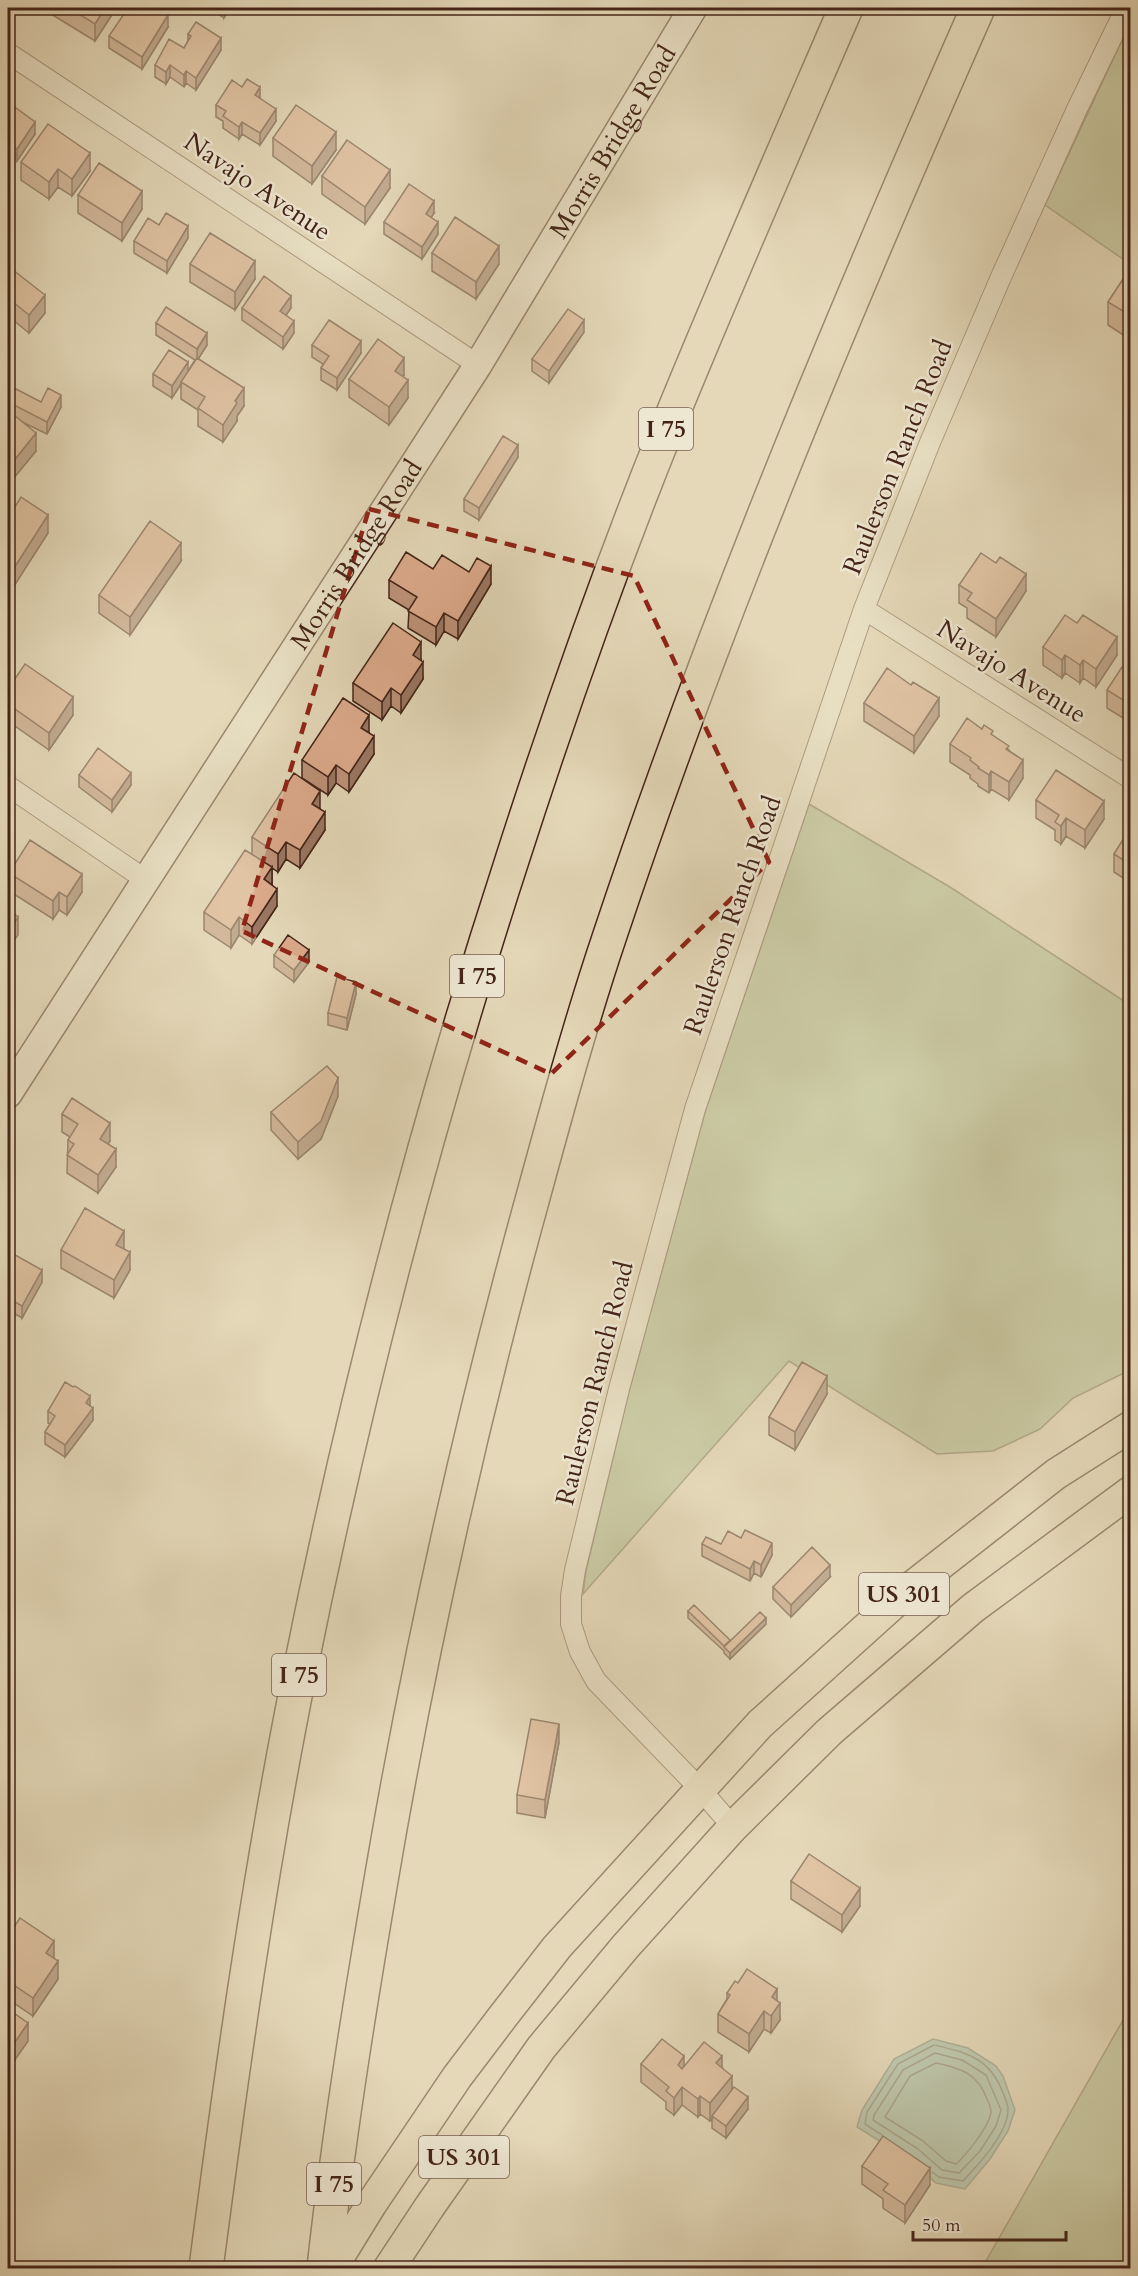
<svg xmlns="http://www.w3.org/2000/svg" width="1138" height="2276" viewBox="0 0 1138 2276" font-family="Cardo,serif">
<rect width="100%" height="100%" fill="#e4d8b8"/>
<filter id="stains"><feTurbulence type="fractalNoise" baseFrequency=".00333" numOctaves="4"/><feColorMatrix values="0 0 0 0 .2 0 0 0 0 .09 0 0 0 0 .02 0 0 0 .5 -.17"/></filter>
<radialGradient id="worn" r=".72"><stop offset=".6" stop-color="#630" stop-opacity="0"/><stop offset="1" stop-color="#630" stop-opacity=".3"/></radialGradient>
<path fill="#b1bf92" stroke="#7a7255" stroke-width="1.5" d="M1130,23V264L1045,205Z
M809,804L950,887L1130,1005V1370L1073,1398L1040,1429L993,1451L937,1454L789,1361L583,1594L586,1571L629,1391L705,1112Z
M1130,2008V2268H982L1119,2027Z"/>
<path fill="#97bba9" stroke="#767f6f" stroke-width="1.5" d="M933,2039L968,2048L996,2066L1003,2076L1015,2110L1008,2131L990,2159L965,2189L936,2183L910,2160L857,2127L862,2110L894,2059Z"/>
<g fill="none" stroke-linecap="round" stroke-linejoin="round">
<path stroke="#6e7060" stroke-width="1.5" d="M935,2053L962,2060L986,2075L1001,2110L996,2126L980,2151L959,2173L942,2170L918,2149L873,2120L874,2115L903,2070Z
M936,2063C961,2068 978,2074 987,2099C989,2103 991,2108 991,2113C988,2128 967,2154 956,2164L946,2161L923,2141L885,2117L910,2076Z
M882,2135L865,2124L867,2112L898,2064L934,2045C968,2053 990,2058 1003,2093C1005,2098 1009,2106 1008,2111C1007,2134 978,2165 963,2181L939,2177L932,2172"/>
<g stroke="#6c5140" stroke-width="22">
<path id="street" d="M8,53L478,365
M864,609L1130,778
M8,786L146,880
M733,1827L700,1789L596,1681L580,1652L571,1624V1596L575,1570L619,1389L695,1109L864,609L931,440L1001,277L1077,109L1126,8"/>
</g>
<g stroke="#442418" stroke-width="30">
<g id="secondary">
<path id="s1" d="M8,1094L478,365L693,8"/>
</g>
</g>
<g stroke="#442418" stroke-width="33">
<path id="primary" d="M332,2268L372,2203L457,2077L504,2015L557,1947L760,1724L914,1585L1056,1474L1130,1427
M389,2268L430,2206L541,2048L625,1947L733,1827L829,1732L973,1608L1130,1492"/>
</g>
<g stroke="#442418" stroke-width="36">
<path id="highway" d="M206,2268C232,2069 260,1869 300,1671C355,1396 426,1124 513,857C559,714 609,572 665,433C723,290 785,149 846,8
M324,2268C340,2123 364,1978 389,1834C427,1619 475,1407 533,1197C557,1109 581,1021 610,935C715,620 844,312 978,8"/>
</g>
<use href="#street" stroke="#ede6d1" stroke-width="20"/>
<use href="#secondary" stroke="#ede6d1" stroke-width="27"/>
<use href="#primary" stroke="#e4d8b8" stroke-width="30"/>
<use href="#highway" stroke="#e4d8b8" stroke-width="33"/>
</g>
<path fill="#bd9278" stroke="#442418" stroke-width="1.5" d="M51,8H115V10L95,41L51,14Z
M199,8H209L204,14L199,10Z
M212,8H228V11L224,18L212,10Z
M168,27L142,69L109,48V36Z
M188,34L221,50L196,90L186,83L184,87L170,77L166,84L155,77V65L184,48L188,41Z
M260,98L276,121L260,145L242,134L239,139L223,128V121L216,117V105Z
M8,102L35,134L17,161L8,154Z
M273,138L336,150L312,184L273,156Z
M21,162L90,171L72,196L58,187L49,199L21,180Z
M322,176L390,188L365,224L322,194Z
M78,195L142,209L122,241L78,213Z
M434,213L431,217L438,234L422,259L384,234V222Z
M159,225L188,238L167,273L134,253V241Z
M432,253L499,264L476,299L432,271Z
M190,264L255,279L235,310L190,282Z
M8,266L45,313L29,333L8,316Z
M1131,267V340L1108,325V302Z
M242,308H291L286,315L294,333L283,349L242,320Z
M156,323L207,345L198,359L244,406L237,416V421L223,442L198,426V410L181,399V384L172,398L153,386V374L188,371L195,360L156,335Z
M584,332L549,383L532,371V359Z
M312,345L361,353L337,390L321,380V368L323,364L312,357Z
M404,375L403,377L408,398L389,425L349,397V379Z
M8,402H41L61,407L47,434L20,421L36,451L8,485Z
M518,457L479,520L464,511V499Z
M8,518L48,533L14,586L8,581Z
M181,561L130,635L99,613V595Z
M433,569L469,572L491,584L458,639L444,631L436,645L408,628L409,610L389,598V580Z
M959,585L1026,591L996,637L967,618V608L959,603Z
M1043,647L1117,655L1096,687L1083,678L1080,683L1065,673L1062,678L1043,665Z
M421,659L423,679L401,713L391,706L382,720L353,701V683Z
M1131,672V723L1107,708V690Z
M911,685L939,716L914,753L864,721V703Z
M8,689L73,715L49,750L8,721Z
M369,733L374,754L349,792L336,783L328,795L302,778V760Z
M993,736L1009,750L1023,778L1009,800L991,789L989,793L978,786V784L970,778V775L950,762V744Z
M79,775L131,785L112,812L79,787Z
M1036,800L1104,819L1085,848L1066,836L1061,844L1055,840V830L1036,818Z
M320,809L325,830L300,868L286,859L278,872L272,868V885L277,906L252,944L239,935L231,948L204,930V912L252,854V837Z
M1131,827V883L1114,872V854Z
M9,873L82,892L67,915L59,910L53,919L9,891Z
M274,955L309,962L294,982L274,967Z
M356,994L347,1030L328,1025V1013Z
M338,1096L321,1139L298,1159L271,1130V1112Z
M62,1114L110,1141L108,1144L116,1167L98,1193L67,1173L68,1140L70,1137L62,1132Z
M124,1249L130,1270L114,1298L61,1268V1250Z
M8,1251L42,1282L22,1318L8,1310Z
M827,1394L795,1450L769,1435V1417Z
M90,1406L93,1420L65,1457L45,1444V1432L50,1424L48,1423V1411Z
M702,1544H721L772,1555L761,1577L754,1573L750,1581L702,1556Z
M830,1577L791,1617L773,1599V1587Z
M688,1611L730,1642L766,1624L730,1659L724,1653V1651L688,1618Z
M559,1742L545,1818L517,1813V1795Z
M791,1881L860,1906L842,1932L791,1899Z
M8,1936L58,1979L33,2016L8,1999Z
M727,1993L777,2001L780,2020L771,2033L764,2029L749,2052L718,2032V2014L727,1999Z
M641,2064L722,2067L732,2088L748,2109L726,2138L712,2128V2119L710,2121L700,2114L698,2117L682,2105L674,2115L666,2109V2102L641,2082Z
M862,2166L930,2185L905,2223L883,2208V2199L862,2184Z"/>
<path fill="#9a7762" stroke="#442418" stroke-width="1.5" d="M105,8H115V10L95,41V24Z
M204,8H209L204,14Z
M226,8H228V11L224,18V12Z
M168,15V27L142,69V57Z
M221,38V50L196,90V78Z
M170,65V77L166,84V72Z
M186,71V83L184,87V75Z
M260,87V99L255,95Z
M276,109V121L260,145V133Z
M35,122V134L17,161V149Z
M242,122V134L239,139V127Z
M336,132V150L312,184V166Z
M90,153V171L72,196V179Z
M58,169V187L49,199V182Z
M390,170V188L365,224V207Z
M142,191V209L122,241V223Z
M434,201V213L426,226V214Z
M438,222V234L422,259V247Z
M188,226V238L167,273V261Z
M499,246V264L476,299V282Z
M255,261V279L235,310V292Z
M45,295V313L29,333V315Z
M291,296V308L280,323V311Z
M584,320V332L549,383V371Z
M294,321V333L283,349V337Z
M207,333V345L197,361V349Z
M361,341V353L337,390V378Z
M404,358V375L395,389V371Z
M188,362V374L181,382V384L172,398V386Z
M408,380V398L389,425V407Z
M244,388V406L237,416V421L223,442V425L235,401Z
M61,395V407L47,434V422Z
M36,433V451L8,485V468Z
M518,445V457L479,520V508Z
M48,515V533L14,586V568Z
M181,543V561L130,635V617Z
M491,566V584L458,639V621Z
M1026,574V591L996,637V619Z
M444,613V631L436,645V627Z
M1117,637V655L1096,687V669Z
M421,642V659L413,673V655Z
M1065,655V673L1062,678V660Z
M1083,660V678L1080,683V665Z
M423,662V679L401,713V695Z
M391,688V706L382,720V702Z
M73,697V715L49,750V733Z
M939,698V716L914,753V736Z
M369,715V733L361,728Z
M374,736V754L349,792V774Z
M1023,760V778L1009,800V782Z
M336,765V783L328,795V777Z
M991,771V789L989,793V775Z
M131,773V785L112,812V800Z
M320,791V809L312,804Z
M1104,801V819L1085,848V830Z
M325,812V830L300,868V850Z
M1066,818V836L1061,844V826Z
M286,842V859L278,872V854Z
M272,867V885L264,879Z
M82,874V892L67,915V897Z
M277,889V906L252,944V927Z
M59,892V910L53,919V901Z
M18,917V935L8,949V932Z
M239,917V935L231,948V930Z
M309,950V962L294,982V970Z
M356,982V994L347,1030V1018Z
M338,1078V1096L321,1139L298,1159V1142Z
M110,1123V1141L100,1156V1139Z
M116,1149V1167L98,1193V1175Z
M124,1231V1249L116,1263V1245Z
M130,1252V1270L114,1298V1280Z
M42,1270V1282L22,1318V1306Z
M827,1376V1394L795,1450V1432Z
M90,1396V1408L86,1403Z
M93,1408V1420L65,1457V1445Z
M772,1543V1555L761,1577V1565Z
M754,1561V1573L750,1581V1569Z
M830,1565V1577L791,1617V1605Z
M766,1618V1624L730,1659V1653Z
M559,1724V1742L545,1818V1800Z
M860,1888V1906L842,1932V1915Z
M54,1941V1959L46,1953Z
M58,1961V1979L33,2016V1998Z
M777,1989V2006L780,2003V2020L771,2033L772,1997Z
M764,2011V2029L749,2052V2034Z
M28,2023V2041L8,2070V2052Z
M684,2056V2074L678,2065Z
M722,2056V2074L716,2063Z
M732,2076V2093L712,2116V2119L710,2121V2103Z
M682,2087V2105L674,2115V2098Z
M700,2096V2114L698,2117V2099Z
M748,2097V2109L726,2138V2126Z
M930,2168V2185L905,2223V2205Z"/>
<path fill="#dcaa8c" stroke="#442418" stroke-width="1.5" d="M69,8H105L95,24Z
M128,8H156L168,15L142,57L109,36Z
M218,8H226L224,12Z
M196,22L221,38L196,78L186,71L184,75L170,65L166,72L155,65L169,39L184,48L191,36L188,34Z
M247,79L260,87L255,95L276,109L260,133L242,122L239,127L223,116L226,111L216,105L232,80L242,87Z
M8,102L35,122L17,149L8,142Z
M296,105L336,132L312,166L273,138Z
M48,124L90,153L72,179L58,169L49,182L21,162Z
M347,140L390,170L365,207L322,176Z
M99,163L142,191L122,223L78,195Z
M409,184L434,201L426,214L438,222L422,247L384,222Z
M166,213L188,226L167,261L134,241L148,218L159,225Z
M455,217L499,246L476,282L432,253Z
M210,233L255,261L235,292L190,264Z
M8,266L45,295L29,315L8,298Z
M1131,267V316L1108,302Z
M264,276L291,296L280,311L294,321L283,337L242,308Z
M166,307L207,333L197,349L156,323Z
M568,309L584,320L549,371L532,359Z
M329,320L361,341L337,378L321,368L329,356L312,345Z
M378,339L404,358L395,371L408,380L389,407L349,379Z
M169,350L188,362L172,386L153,374Z
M197,358L244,388L235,401L237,403L223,425L198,408L205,397L181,382Z
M14,388L41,402L48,388L61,395L47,422L8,402Z
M8,410L36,433L8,468Z
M503,436L518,445L479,508L464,499Z
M21,497L48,515L14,568L8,563V518Z
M150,521L181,543L130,617L99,595Z
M406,552L433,569L442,555L469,572L477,558L491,566L458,621L444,613L436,627L408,611L417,597L389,580Z
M981,553L996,563L1000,557L1026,574L996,619L967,600L972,593L959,585Z
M1065,615L1077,623L1083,615L1117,637L1096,669L1083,660L1080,665L1065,655L1062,660L1043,647Z
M393,623L421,642L413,655L423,662L401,695L391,688L382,702L353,683Z
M25,664L73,697L49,733L8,704V689Z
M1122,667L1131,672V705L1107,690Z
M887,668L911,685L913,682L939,698L914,736L864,703Z
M343,698L369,715L361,728L374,736L349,774L336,765L328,777L302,760Z
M967,718L982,729L984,725L993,731L991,734L1009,746L1006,749L1023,760L1009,782L991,771L989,775L978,768L979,767L970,760L971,758L950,744Z
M98,748L131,773L112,800L79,775Z
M1056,770L1104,801L1085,830L1066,818L1061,826L1055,822L1059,815L1036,800Z
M294,773L320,791L312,804L325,812L300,850L286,842L278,854L252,837Z
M1131,827V865L1114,854Z
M30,840L82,874L67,897L59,892L53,901L9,873Z
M245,850L272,867L264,879L277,889L252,927L239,917L231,930L204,912Z
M8,909L18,917L8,932Z
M288,935L309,950L294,970L274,955Z
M337,977L356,982L347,1018L328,1013Z
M327,1066L338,1078L321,1121L298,1142L271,1112Z
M72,1098L110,1123L100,1139L116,1149L98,1175L67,1155L74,1144L68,1140L78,1124L62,1114Z
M85,1208L124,1231L116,1245L130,1252L114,1280L61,1250Z
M8,1251L42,1270L22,1306L8,1298Z
M802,1362L827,1376L795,1432L769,1417Z
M65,1382L73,1387L75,1386L90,1396L86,1403L93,1408L65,1445L45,1432L55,1416L48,1411Z
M745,1530L772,1543L761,1565L754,1561L750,1569L702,1544L706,1537L721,1544L728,1531L741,1538Z
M812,1547L830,1565L791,1605L773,1587Z
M694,1605L730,1640L724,1646L688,1611Z
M760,1612L766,1618L730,1653L724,1647Z
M531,1719L559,1724L545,1800L517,1795Z
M809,1854L860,1888L842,1915L791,1881Z
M20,1918L54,1941L46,1953L58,1961L33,1998L8,1981V1936Z
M747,1969L777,1989L772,1997L780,2003L771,2016L764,2011L749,2034L718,2014L730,1995L727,1993L735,1981L738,1983Z
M8,2009L28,2023L8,2052Z
M662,2039L684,2056L678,2065L682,2069L704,2042L722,2056L716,2063L732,2076L710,2103L700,2096L698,2099L682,2087L674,2098L666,2091L669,2087L641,2064Z
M734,2087L748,2097L726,2126L712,2116Z
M883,2136L930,2168L905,2205L883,2190L888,2184L862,2166Z"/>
<path d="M0 0H1138V2276H0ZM369,509L634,576L769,862L551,1074L242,931Z" fill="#e4d8b8" fill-opacity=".55" fill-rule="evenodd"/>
<path fill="none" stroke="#8f2418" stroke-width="4.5" stroke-dasharray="12 8" stroke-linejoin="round" d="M369,509L634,576L769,862L551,1074L242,931Z"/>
<g text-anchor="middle" stroke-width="5" stroke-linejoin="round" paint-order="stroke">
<g fill="#ede6d1" stroke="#775e50" stroke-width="1.5">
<rect x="639" y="408" width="54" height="42" rx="4.5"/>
<rect x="450" y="955" width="54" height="42" rx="4.5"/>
<rect x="859" y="1573" width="90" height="42" rx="4.5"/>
<rect x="272" y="1654" width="54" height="42" rx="4.5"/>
<rect x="419" y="2136" width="90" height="42" rx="4.5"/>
<rect x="307" y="2163" width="54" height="42" rx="4.5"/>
</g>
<g font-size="24" font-weight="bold" fill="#442418">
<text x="666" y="437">I 75</text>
<text x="477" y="984">I 75</text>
<text x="904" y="1602">US 301</text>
<text x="299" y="1683">I 75</text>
<text x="464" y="2165">US 301</text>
<text x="334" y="2192">I 75</text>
</g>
<g font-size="26" fill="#442418" stroke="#ede6d1">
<text dy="9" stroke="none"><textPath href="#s1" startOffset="1128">Morris Bridge Road</textPath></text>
<text transform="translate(258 186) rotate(34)" y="9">Navajo Avenue</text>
<text transform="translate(897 457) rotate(-68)" y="9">Raulerson Ranch Road</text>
<text dy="9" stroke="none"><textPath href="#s1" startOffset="642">Morris Bridge Road</textPath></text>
<text transform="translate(1012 671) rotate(32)" y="9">Navajo Avenue</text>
<text transform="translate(732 915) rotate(-71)" y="9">Raulerson Ranch Road</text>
<text transform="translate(594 1383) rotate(-76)" y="9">Raulerson Ranch Road</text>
</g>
</g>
<rect width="1138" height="2276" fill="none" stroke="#e4d8b8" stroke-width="30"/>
<rect x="9" y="9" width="1120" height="2258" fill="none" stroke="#442418" stroke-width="3"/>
<rect x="15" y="15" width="1108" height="2246" fill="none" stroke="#442418" stroke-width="1.5"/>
<path d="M913 2231v9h153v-9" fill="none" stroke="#442418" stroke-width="3"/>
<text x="922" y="2231" font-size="18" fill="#442418" stroke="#ede6d1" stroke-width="4.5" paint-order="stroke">50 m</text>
<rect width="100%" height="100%" filter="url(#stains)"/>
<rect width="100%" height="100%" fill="url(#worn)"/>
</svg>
